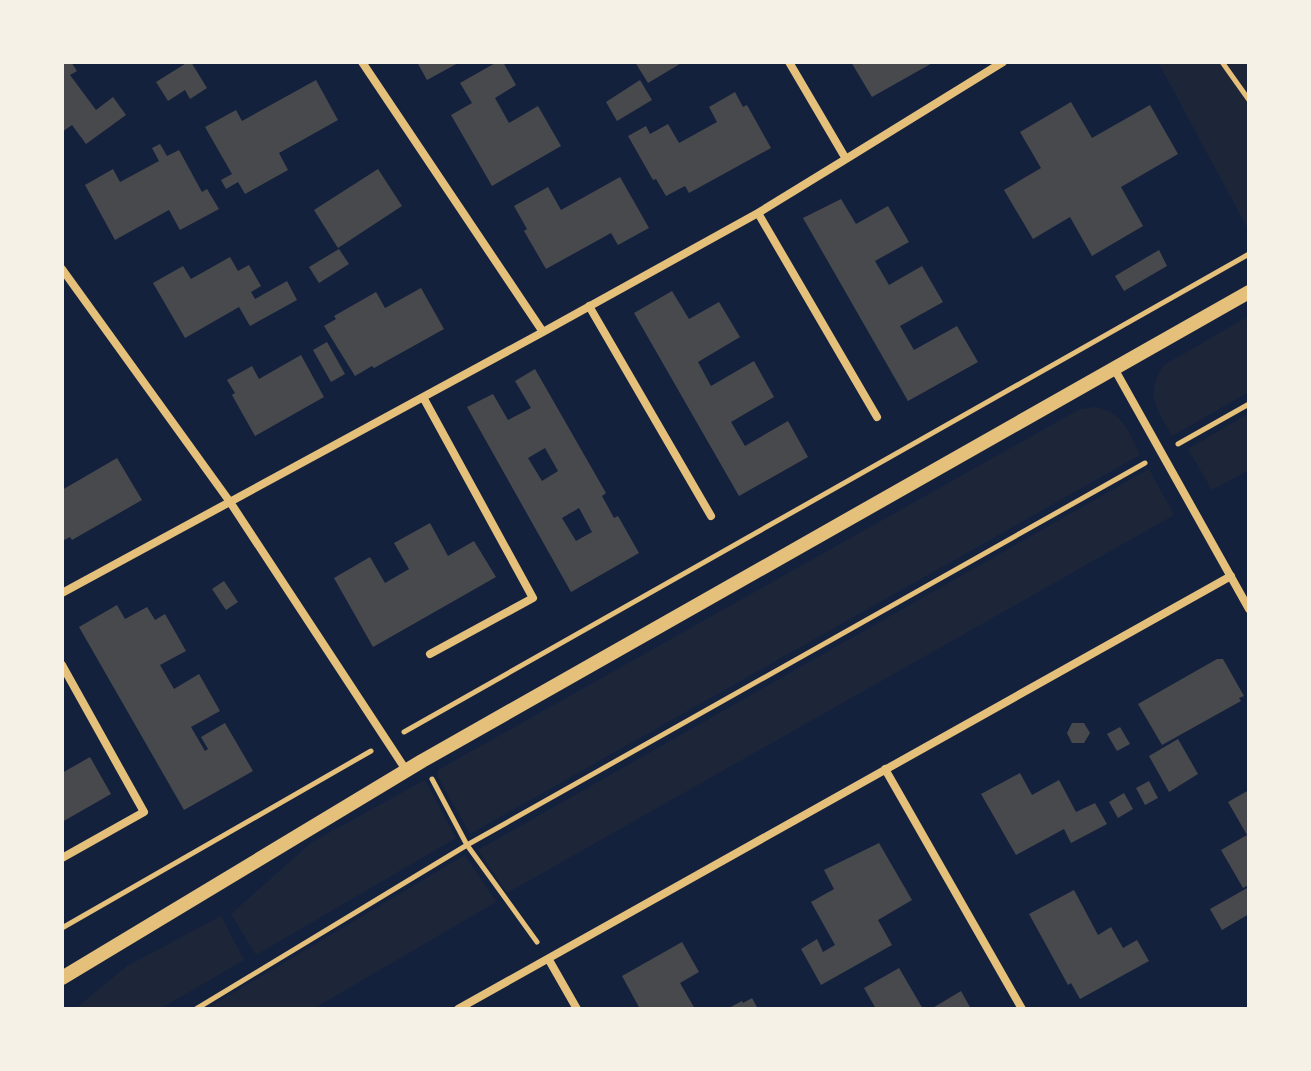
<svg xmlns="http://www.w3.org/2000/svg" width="1311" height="1071" viewBox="0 0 1311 1071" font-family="Helvetica,sans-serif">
<rect width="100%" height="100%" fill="#14213d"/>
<path fill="#1d2539" d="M1158,62H1249V231Z
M1249,316V392L1172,436C1157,408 1144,396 1164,365Z
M1095,407C1124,413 1128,431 1140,455L470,834L438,777V770L1080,409Z
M1249,413V470L1212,490L1188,449Z
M1149,469L1174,515L507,893L478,850Z
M425,780L456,838L256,955L231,914L312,842Z
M465,855L496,902L313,1009H206Z
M221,916L244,960L160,1009H75L127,966Z"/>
<path fill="#48494c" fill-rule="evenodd" d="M62,62H71L77,71L70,75L96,110L113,97L126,115L86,144L72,125L62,132Z
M188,62H191L207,88L190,99L185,90L168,101L156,82Z
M417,62H460L427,80Z
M497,62H503L516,85L495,98L509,123L538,106L561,146L492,186L451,115L472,103L460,83Z
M635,62H683L648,83Z
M851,62H934L872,97Z
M316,80L338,120L279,153L288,170L245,194L238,182L226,189L221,180L232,174L205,127L236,110L242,121Z
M640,80L652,100L617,121L606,102Z
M735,92L743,107L747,105L771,148L689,193L685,186L666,196L656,179L653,180L628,136L646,126L650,134L668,124L679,143L717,122L709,107Z
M1071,102L1092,138L1150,105L1178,154L1121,187L1143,226L1092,256L1070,217L1033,239L1004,190L1041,168L1020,132Z
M160,144L167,156L179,150L202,192L207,189L219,209L180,230L169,210L115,240L85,185L113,169L120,182L159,161L152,148Z
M378,169L402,206L338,248L314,210Z
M620,177L649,228L618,245L611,233L546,269L524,231L527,229L514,206L548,187L561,210Z
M841,199L856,224L888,206L909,242L875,261L889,285L922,266L943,302L900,326L914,350L957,326L978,362L908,401L803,218Z
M339,249L349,264L319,283L309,267Z
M1159,250L1167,266L1124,291L1115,276Z
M230,257L238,271L249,265L261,286L251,292L255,299L287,281L297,300L250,326L239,307L185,338L153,283L183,266L191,279Z
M421,288L444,329L374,368L372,366L355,376L324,326L336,319L334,316L376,292L385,308Z
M672,291L689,319L719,302L740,337L698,362L711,386L754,361L774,397L731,422L745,446L788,421L808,457L739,496L634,313Z
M327,342L345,374L331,382L313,350Z
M301,355L324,397L255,436L232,395L235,393L227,380L252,366L259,379Z
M535,369L606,493L602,496L614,518L618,516L639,553L571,592L467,407L493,394L508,420L531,408L515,381ZM545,448L558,471L542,481L528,458ZM579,508L592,532L576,541L562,518Z
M117,458L142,500L72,540L70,537L62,541V490Z
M430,523L448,556L474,541L496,577L373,647L334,578L370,557L385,583L409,569L394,543Z
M224,581L238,602L226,610L212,589Z
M117,605L125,619L147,607L155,620L165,614L186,651L160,665L174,689L199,674L220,711L191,727L205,751L208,749L201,737L225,723L253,771L184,810L79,627Z
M1217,659H1223L1244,696L1239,698L1241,701L1162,745L1138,704Z
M1072,723H1084L1090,733L1084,743H1072L1067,733Z
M1120,727L1130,744L1117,751L1107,734Z
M1178,739L1198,774L1169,792L1149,756Z
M90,757L111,794L62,822V773Z
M1020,773L1032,795L1059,780L1076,812L1095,803L1107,824L1071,843L1064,829L1016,855L981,794Z
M1149,781L1158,798L1145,805L1136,788Z
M1249,790V885L1243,888L1221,850L1247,835L1228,802Z
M1124,793L1133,809L1118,818L1109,802Z
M879,843L912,900L878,920L892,945L821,985L801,949L817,939L823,952L835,945L811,902L834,889L824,870Z
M1249,887V914L1222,930L1210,909Z
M1074,890L1098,935L1111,927L1123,948L1137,940L1149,961L1080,999L1071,983L1068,985L1029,914Z
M682,942L699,972L680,983L695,1009H640L622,976Z
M899,968L923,1009H876L864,988Z
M961,991L971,1009H931Z
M752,998L758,1009H727L742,1001L743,1003Z"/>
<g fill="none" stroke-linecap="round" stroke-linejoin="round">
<path stroke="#e5c07b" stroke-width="5" d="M1222,62L1249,100
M1178,444L1249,404
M404,732L1249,254
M432,779L467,845L537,942
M62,928L371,751
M196,1009L467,845L1145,463"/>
<path stroke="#e5c07b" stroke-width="8" d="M362,62L543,332
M846,159L1003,62
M758,213L877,417
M62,269L230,502L406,770
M589,306L711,516
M1115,370L1249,609
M423,397L533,598L430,654
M62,593L543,332L758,213L846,159L789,62
M62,665L144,812L62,858
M885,769L1022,1009
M549,960L577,1009
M458,1009L1231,576"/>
<path stroke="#e5c07b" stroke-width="14" d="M62,978L422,761L1249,292"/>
</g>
<rect width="1311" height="1071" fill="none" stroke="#f6f1e7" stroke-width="128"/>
</svg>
